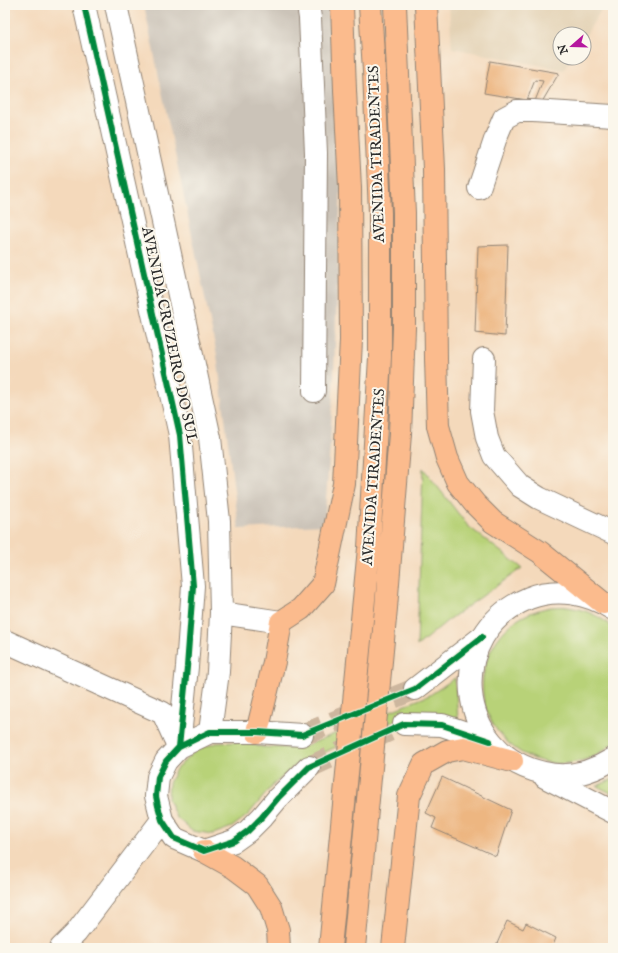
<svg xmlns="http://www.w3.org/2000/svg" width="618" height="953" viewBox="0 0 618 953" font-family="'IM FELL English',serif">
<rect width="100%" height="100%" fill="#fbf7ec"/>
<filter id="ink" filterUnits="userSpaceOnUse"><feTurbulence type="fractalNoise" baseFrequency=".025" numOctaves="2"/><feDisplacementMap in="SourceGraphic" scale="8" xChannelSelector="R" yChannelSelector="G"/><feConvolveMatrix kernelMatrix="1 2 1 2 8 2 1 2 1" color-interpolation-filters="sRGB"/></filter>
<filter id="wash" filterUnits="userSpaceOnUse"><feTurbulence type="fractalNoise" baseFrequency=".012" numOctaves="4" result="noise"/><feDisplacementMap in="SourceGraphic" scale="16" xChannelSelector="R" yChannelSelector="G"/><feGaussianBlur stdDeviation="0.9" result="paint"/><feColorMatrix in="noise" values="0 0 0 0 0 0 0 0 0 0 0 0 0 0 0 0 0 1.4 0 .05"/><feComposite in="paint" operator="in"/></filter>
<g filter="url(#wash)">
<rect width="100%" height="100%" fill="#f4d9bb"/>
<path fill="#e3d1b4" d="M449,5H604L584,38V34H560V58H571L564,70L452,48Z"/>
<path fill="#cbc3b8" d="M144,5H337L341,183L334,372L330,447L324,525L239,529L217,355Z"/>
<path fill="#b8d278" stroke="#727e52" d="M423,468L468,526L522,568L447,621L417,646Z
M551,607C556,607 562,606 567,607C584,609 601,616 613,628V743C605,749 597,756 587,759C546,774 502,751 487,712C474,677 490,635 522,617C531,612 541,609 551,607Z
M455,678L458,720L407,715L296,765L273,785L248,815L232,827L213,834L192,831L176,817L168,799L169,783L176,769L196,750L216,743L238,742L263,747L300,748L430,695Z
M613,779V794L597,786Z"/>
<g id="blocks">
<path fill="#edb681" d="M490,61L559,73L542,102L535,101L543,81L535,80L527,100L484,93Z
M508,245L505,336L475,333L478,246Z
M442,777L511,810L496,856L432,828L436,818L426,813Z
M507,921L523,929L526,923L556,938L552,948H501L496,946Z"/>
</g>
</g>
<g filter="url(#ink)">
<use href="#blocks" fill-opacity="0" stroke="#908273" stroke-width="1"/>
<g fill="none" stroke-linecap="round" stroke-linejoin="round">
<path stroke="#ccb69e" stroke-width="22" stroke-dasharray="22 11" stroke-linecap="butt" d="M302,735L415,689
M309,767L404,724"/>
<g stroke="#908273" stroke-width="24">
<path id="minor" d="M84,5L180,435L193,586L187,667L179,747
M116,5L210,438L219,521L221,613L218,672L210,732
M308,5L310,18L316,153L314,391
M479,188L496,137L504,118L517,111H533L613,116
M484,359L482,411L487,438L494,456L520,486L539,498L613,533
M613,609C588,593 557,587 529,598C444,632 454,754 544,773C568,779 592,772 613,759
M221,613L281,622
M5,641L163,713L178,746
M415,689L481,638
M404,724L442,725L490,741
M302,735L257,732H210L179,747L166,761L158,777L156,796L162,820L174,838L204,851L234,841L248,831L262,817L278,798L309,767
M545,777L613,812
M61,948L76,933L162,820"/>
</g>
<g stroke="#908273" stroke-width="24">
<path id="highway" d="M426,5L434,169L436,359L438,426L447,458L458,483L475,504L493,522L540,552L603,603
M257,732L274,662L281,622L301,609L323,584L344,484L351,340L350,188L345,90L342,5
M204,851L233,867L257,885L271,907L278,930L279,948
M330,948L369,548L380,357V213L374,71L370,5
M354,948L386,608L400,434L404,328V213L395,5
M393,948L409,796L424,764L447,751L463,748L512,761"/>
</g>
<use href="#minor" stroke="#fff" stroke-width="22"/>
<use href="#highway" stroke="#fbbb8d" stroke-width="22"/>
<g stroke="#fbf7ec" stroke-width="8">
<path id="cycleway" d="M84,5L180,435L193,586L187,667L179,747
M482,637L415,689L302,735L257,732H210L179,747L166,761L158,777L156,796L158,806L162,820L174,838L204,851L234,841L248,831L262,817L278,798L309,767L404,724L442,725L490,741"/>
</g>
<use href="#cycleway" stroke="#00873e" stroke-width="6"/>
</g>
</g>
<g text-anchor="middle" stroke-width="4" stroke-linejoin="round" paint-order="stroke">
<g font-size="15" fill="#2b2b2b" stroke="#fbf7ec">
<text transform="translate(376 154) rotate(-92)" y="5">AVENIDA TIRADENTES</text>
<text transform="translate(170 335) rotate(78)" y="5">AVENIDA CRUZEIRO DO SUL</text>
<text transform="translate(373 477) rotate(-86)" y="5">AVENIDA TIRADENTES</text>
</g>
</g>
<rect width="618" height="953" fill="none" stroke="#fbf7ec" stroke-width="20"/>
<g transform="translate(572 46) rotate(250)"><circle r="19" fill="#fbf7ec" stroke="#a8a59f"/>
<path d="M0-3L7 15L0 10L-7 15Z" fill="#b5179e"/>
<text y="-6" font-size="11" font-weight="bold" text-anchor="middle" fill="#2b2b2b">N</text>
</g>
</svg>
